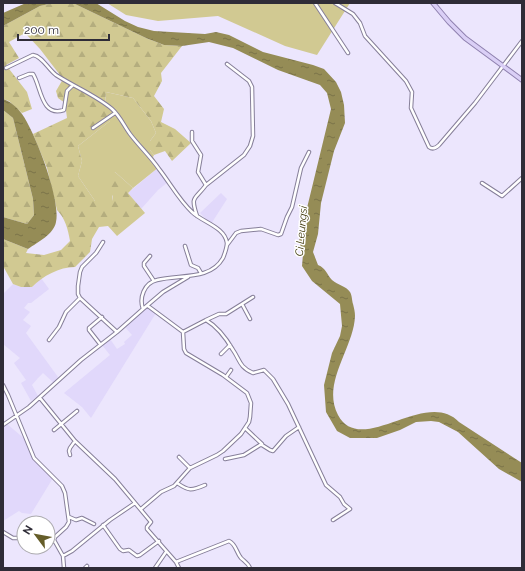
<svg xmlns="http://www.w3.org/2000/svg" width="525" height="571" viewBox="0 0 525 571" font-family="Raleway,sans-serif">
<defs>
<pattern id="forest-firs" width="22" height="20" patternUnits="userSpaceOnUse"><rect width="22" height="20" fill="#d1c992"/><path d="M5 1l3.5 6h-7zM16 11l3.5 6h-7z" fill="#b4ad7e"/></pattern>
<pattern id="water-ripples" width="26" height="14" patternUnits="userSpaceOnUse"><rect width="26" height="14" fill="#958c56"/><path d="M2 4q2-2 4 0t4 0M15 11q2-2 4 0t4 0" fill="none" stroke="#7a7348"/></pattern>
</defs>
<rect width="100%" height="100%" fill="#ece6fd"/>
<path fill="#e1d8fb" d="M159,167L168,182L158,190L141,209L128,193Z
M221,193L227,199L211,224L200,213Z
M41,278L49,289L31,303H28L24,308L30,312L23,320L31,326L26,333L58,377L54,383L43,373L38,378L32,385L38,396L31,401L21,383L26,380L14,363L20,358L3,344V294L13,284L21,287H32Z
M149,308L156,313L91,418L82,407L64,393L110,355L102,345L110,339L117,349L125,344L124,342L132,335L125,327L144,309Z
M7,424L26,440L32,458L53,478L31,514L22,513L19,511L3,521V428Z"/>
<path fill="#d1c992" d="M107,3H350L317,55L285,46L218,16L158,21L126,15Z
M106,92L133,98L151,121L156,133L150,141V150L154,155L153,157L159,167L133,188L115,172L112,201H95L78,176L82,161L78,146L110,121L105,105Z"/>
<path fill="url(#forest-firs)" d="M53,3L75,4L146,38L164,45L182,46L161,73L162,81L154,96L164,109L161,122L175,129L191,143L172,161L165,151L154,155L150,150V141L156,133L151,121L133,98L106,92L105,105L113,114L110,121L78,146L82,161L78,176L95,201H112L113,196L103,184L115,172L133,188L128,193L145,213L117,236L108,226L99,227L92,239L90,252L75,267C59,267 43,276 32,287H21L13,284L3,266V239L28,249L26,253L44,255L61,250L70,241C68,229 65,218 57,210L47,168L33,134L67,118L65,103L58,98L56,91L63,79L40,49L25,33L9,42L19,58L6,65L27,92L32,109L22,113L9,101L3,99V26L40,6Z
M3,110L13,118L33,199L34,215L27,224L3,217Z"/>
<path fill="url(#water-ripples)" d="M26,3H53L40,6L3,26V13Z
M67,3H96L125,21L138,27L154,31L205,34L216,32L229,35L263,52L313,65L324,69L336,82L341,92L344,105L345,123L334,151L321,203L318,234L313,252L318,265C326,268 327,275 332,280C338,285 346,286 350,292C352,295 352,301 353,304C354,308 355,312 355,316C354,348 321,383 338,415C361,458 426,387 459,422L522,463V482L499,469L458,432L439,422L431,421L416,422L400,430L377,438H350L337,431L326,412L324,385L332,353L340,336L342,326L340,304L312,281L302,266L303,254L299,241L331,109L327,93L320,85L278,70L233,48L209,42L182,46L164,45L146,38L75,4Z
M3,99C10,101 17,107 22,114C35,132 61,200 56,222C54,234 38,242 28,249L3,239V217L27,224L34,215L33,199L13,118L3,110Z"/>
<g fill="none" stroke-linecap="round" stroke-linejoin="round">
<g stroke="#867f99" stroke-width="4.5">
<path id="street" d="M315,3L348,53
M335,3L353,14L360,23L365,36L406,81L412,92L411,108L429,147C433,150 436,148 439,145L475,103L522,41
M19,78L29,74H33C41,86 41,118 64,110L67,91L73,85
M93,128L115,113
M192,132V141L201,155L198,172L206,185C195,200 190,195 197,216
M482,183L502,196L522,178
M206,185L244,155L250,146L253,136L252,87L249,81L227,64
M103,242L96,253L82,267L80,272L78,286V294L80,298L117,332
M227,245L236,233L241,231L261,229L278,235L281,234L287,217L292,207L301,168L309,152
M185,246L191,265L198,268L201,273
M150,256L144,263V266L154,281
M242,304L250,319
M143,309L163,292L188,277
M206,320L219,314H226L253,297
M183,332L206,320C218,327 226,338 233,350C240,360 239,367 253,373L264,370L273,379L288,404L326,485L340,497L344,504L350,509L333,520
M49,340L59,327L66,312L80,298
M100,344L89,330V328L102,317
M221,354L230,345
M226,377L231,370
M3,385L8,395L34,458L62,486L65,493L69,522L66,527L55,537L54,540L63,556L64,568
M40,398L75,441L115,479L151,522L147,527V529L176,562L229,541C236,544 236,552 241,558C244,561 248,563 250,568
M3,425L29,407L81,360L117,332L143,309C139,298 144,283 157,280C179,274 210,281 223,258C225,253 227,248 227,243C225,227 202,222 192,212C179,200 170,183 159,169C150,156 139,146 130,134C124,126 120,116 112,109C97,96 73,86 56,75C48,69 42,56 33,55L6,68
M245,428L262,444
M54,430L77,411
M70,455L69,451L70,448L75,441
M179,457L190,468
M225,459L244,455L260,445H262L270,450L273,451L286,436L299,427
M177,483C189,491 191,491 205,485
M141,509L161,492L174,486L190,468L217,455L223,451L241,434L249,422L250,417L251,403L247,393L223,375L186,353L184,349L183,332L148,306
M69,517L76,520L82,518L94,524
M103,525L120,549L123,551L129,550L137,556L140,555L159,541
M3,532L13,538H24
M48,543L54,541
M63,556L72,551L110,520L135,503
M176,562L179,568
M85,568L87,566
M155,568L166,552"/>
</g>
<g stroke="#8f81af" stroke-width="5.5">
<path id="primary" d="M433,3L449,22L465,38L522,80"/>
</g>
<use href="#street" stroke="#fff" stroke-width="2.5"/>
<use href="#primary" stroke="#dacff6" stroke-width="3.5"/>
</g>
<g text-anchor="middle" stroke-width="3" stroke-linejoin="round" paint-order="stroke">
<g font-size="11" font-style="italic" fill="#40390c" stroke="#fff">
<text transform="translate(301 231) rotate(-85)" y="4">Ci Leungsi</text>
</g>
</g>
<rect width="525" height="571" fill="none" stroke="#2f2c37" stroke-width="8"/>
<g transform="translate(36 535) rotate(302)"><circle r="19" fill="#ffffff" stroke="#acabaf"/>
<path d="M0-3L7 15L0 10L-7 15Z" fill="#655d29"/>
<text y="-6" font-size="11" font-weight="bold" text-anchor="middle" fill="#2f2c37">N</text>
</g>
<path d="M18 34v6h91v-6" fill="none" stroke="#2f2c37" stroke-width="2"/>
<text x="24" y="34" font-size="12" fill="#2f2c37" stroke="#ffffff" stroke-width="3" paint-order="stroke">200 m</text>
</svg>
